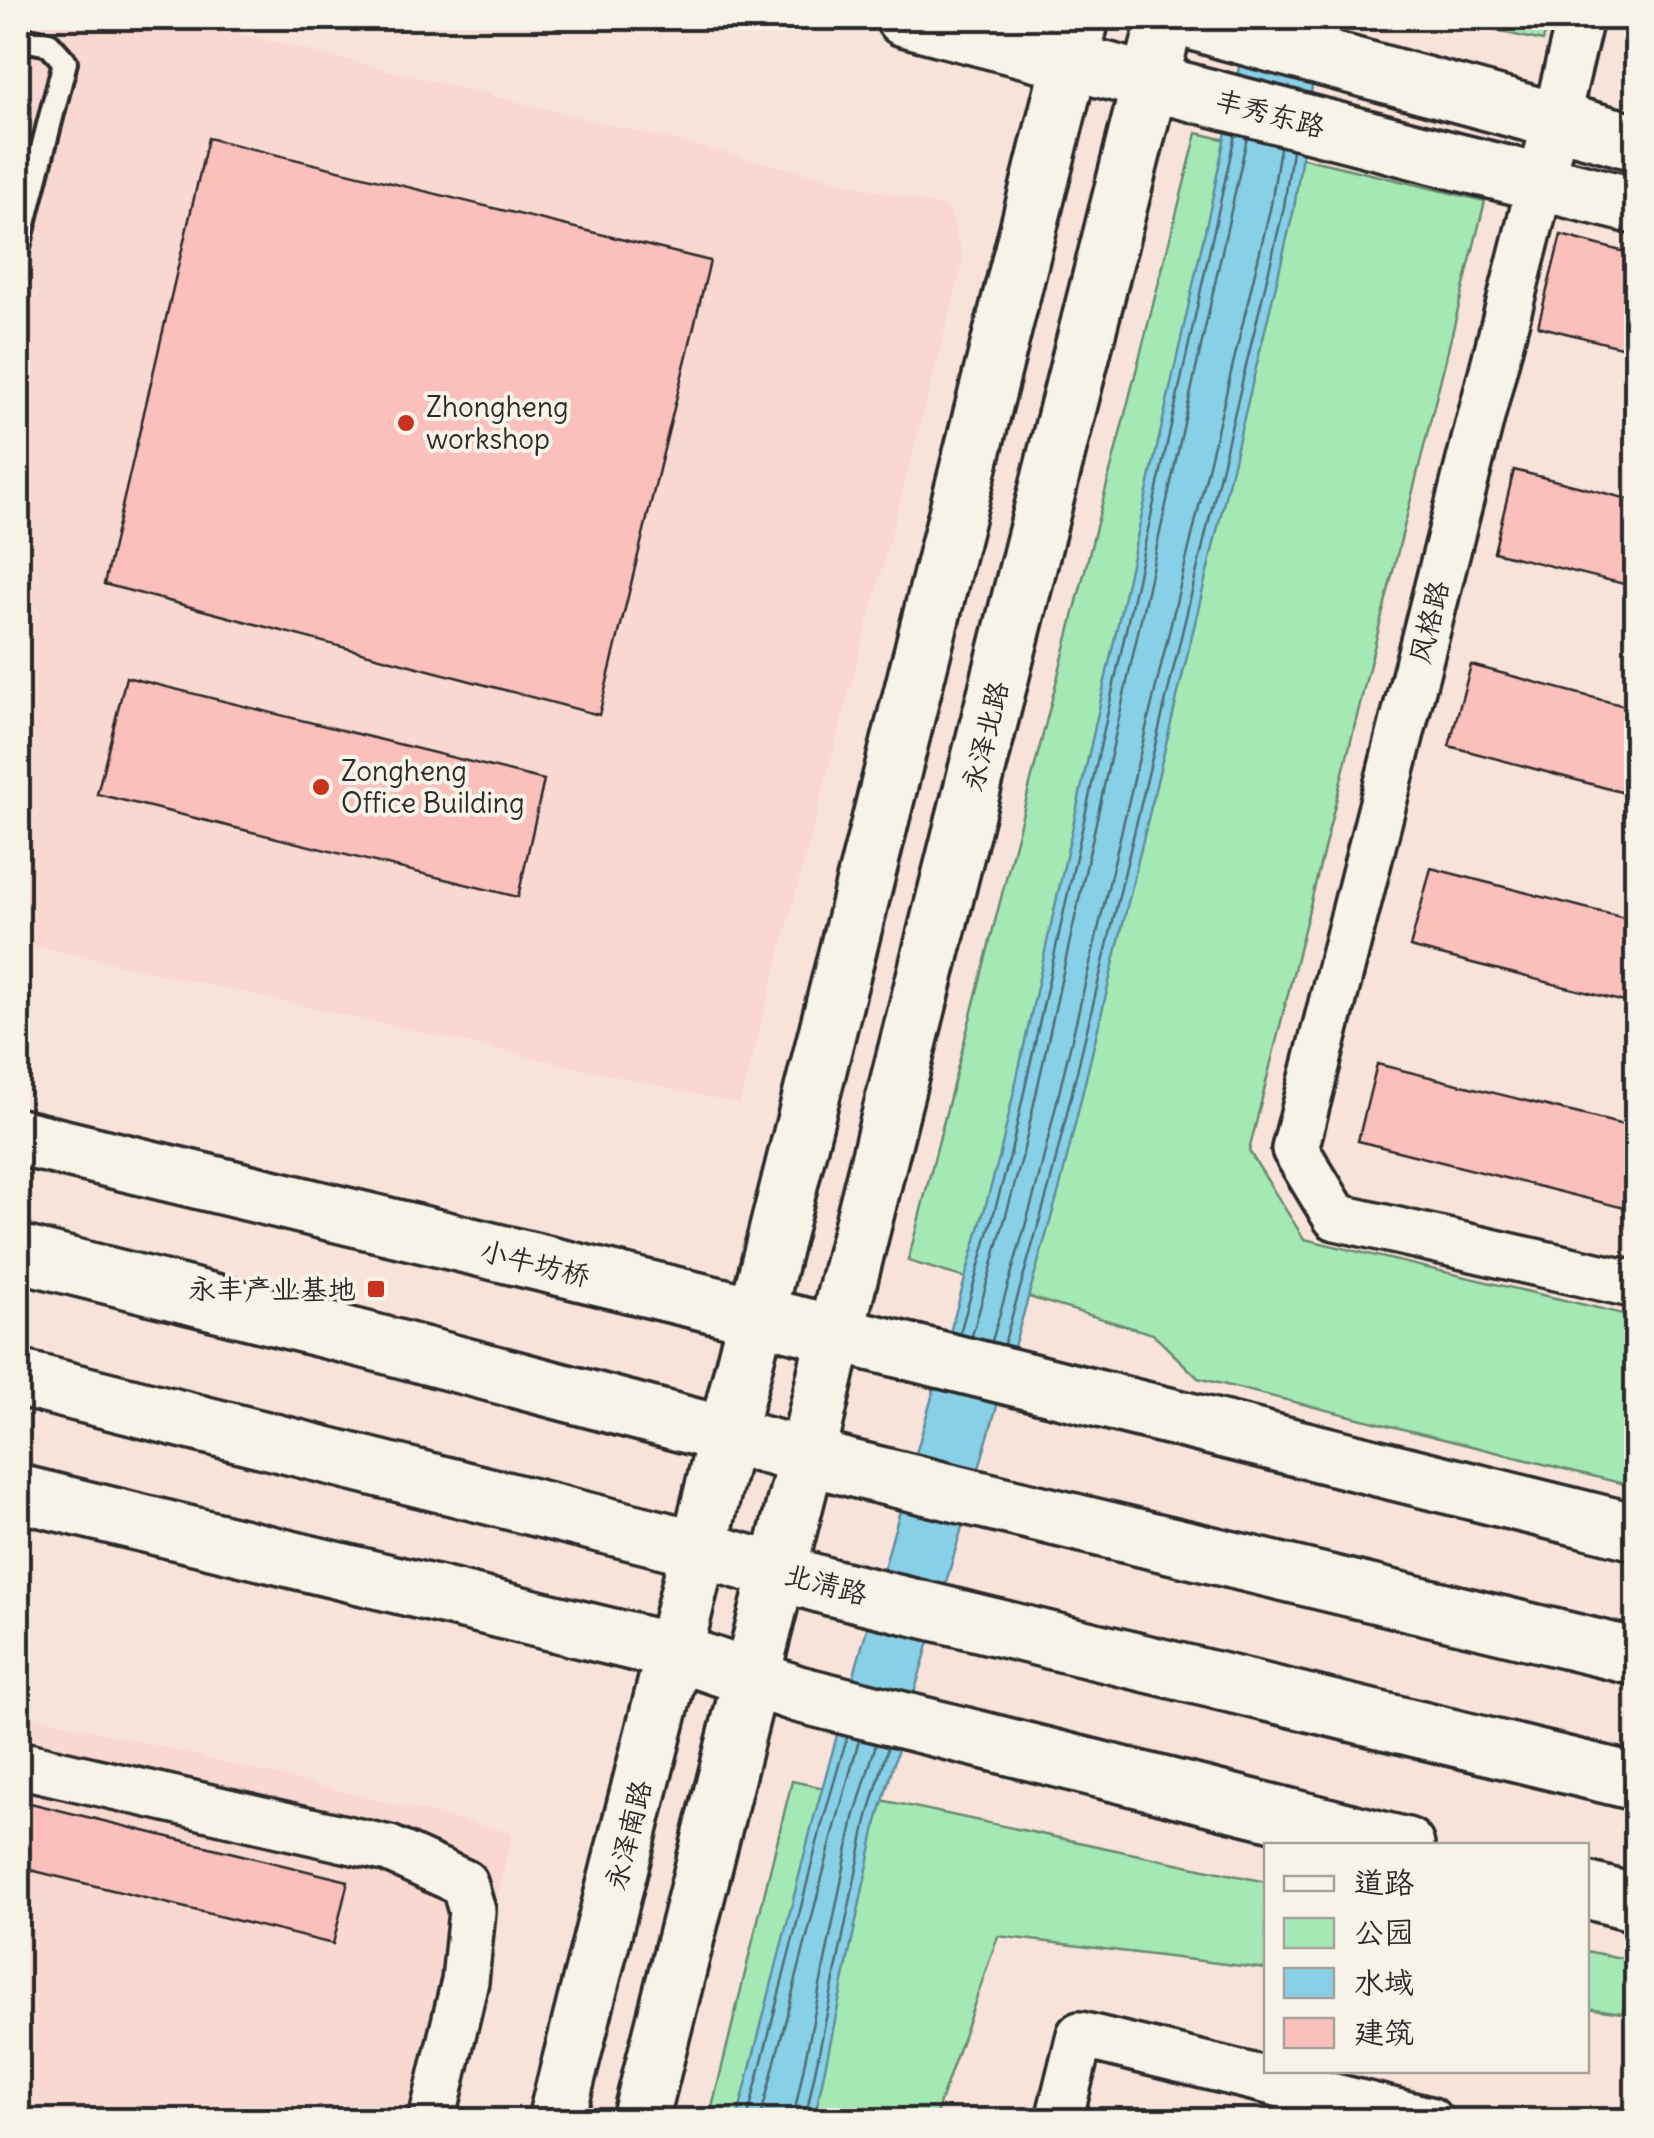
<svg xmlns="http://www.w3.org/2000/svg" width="1654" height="2138" viewBox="0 0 1654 2138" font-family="Delius,'LXGW WenKai TC',sans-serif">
<rect width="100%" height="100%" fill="#f8e3db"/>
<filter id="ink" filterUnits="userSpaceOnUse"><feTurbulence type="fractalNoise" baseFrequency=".01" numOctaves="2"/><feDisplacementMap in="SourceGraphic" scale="20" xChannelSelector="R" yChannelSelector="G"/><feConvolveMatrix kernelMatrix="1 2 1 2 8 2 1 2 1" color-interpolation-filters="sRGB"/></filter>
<g filter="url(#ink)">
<path fill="#f9d8d2" d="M18,18H176L949,208L964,260L740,1104L18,942Z
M18,1712L512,1833L449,2120H18Z"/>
<path fill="#a4e9b4" stroke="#688a70" stroke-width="2.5" d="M1437,18H1549L1543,41Z
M1197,133L1485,201L1249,1151L1304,1239L1636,1317V1487L1198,1378L1153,1334L908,1261Z
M792,1781L1266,1882V1969L998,1936L934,2120H709Z
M1586,1951L1636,1961L1622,2013L1587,2008Z"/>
<path fill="#87d0e7" stroke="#628e9c" stroke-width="2.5" d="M1249,18H1322L1294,209L1060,1187L877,1822L814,2120H737L813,1821L1000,1154L1213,195Z"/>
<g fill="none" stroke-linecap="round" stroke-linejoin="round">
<path stroke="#506d76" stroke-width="2.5" d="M960,1333L1010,1156L1235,135
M972,1336L1022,1158L1247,138
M992,1341L1038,1181L1271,205L1280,147
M1004,1344L1050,1184L1284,207L1292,150
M747,2120L822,1824L847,1737
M760,2120L835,1827L859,1740
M793,2120L854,1818L876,1744
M805,2120L867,1820L888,1747"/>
</g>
<path fill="#fbbfbc" stroke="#2b2b2b" stroke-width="2.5" d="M208,138L710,261L599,715L104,584Z
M1561,235L1636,255V351L1538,326Z
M1514,470L1636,501V587L1494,552Z
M1471,665L1636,709V796L1449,746Z
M126,677L544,780L518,897L97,794Z
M1431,868L1636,921V1005L1410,947Z
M1377,1064L1636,1128V1211L1358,1141Z
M18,1800L348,1881L333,1944L18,1867Z"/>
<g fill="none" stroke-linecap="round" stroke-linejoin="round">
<g stroke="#2b2b2b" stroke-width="30">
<path id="service" d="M18,38L49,44L65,62L18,247"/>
</g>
<g stroke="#2b2b2b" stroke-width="52">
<path id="minor" d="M1580,18L1541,181L1295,1149L1336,1217L1636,1285
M18,1764L389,1849L464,1883L472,1911L465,1981L432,2120
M1059,2120L1080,2035L1429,2120"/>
</g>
<g stroke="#2b2b2b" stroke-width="62">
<path id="tertiary" d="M904,18L1454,161L1636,206
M1181,18L1224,31L1636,142
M18,1137L886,1346L1636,1532
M18,1493L674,1652L798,1694L1406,1846
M1586,1890L1636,1903
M556,2120L674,1652L726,1437
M640,2120L807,1456"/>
</g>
<g stroke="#2b2b2b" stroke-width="62">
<path id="secondary" d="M726,1437L1081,18
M807,1456L835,1335L1166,18"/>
</g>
<g stroke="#2b2b2b" stroke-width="62">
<path id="primary" d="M18,1253L366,1340L854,1469L1636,1657
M18,1378L700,1549L830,1587L1636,1782"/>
</g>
<use href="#service" stroke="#f7f3e8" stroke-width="22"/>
<use href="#minor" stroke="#f7f3e8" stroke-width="45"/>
<use href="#tertiary" stroke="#f7f3e8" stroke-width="55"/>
<use href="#secondary" stroke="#f7f3e8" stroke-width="55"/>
<use href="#primary" stroke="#f7f3e8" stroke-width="55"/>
</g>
</g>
<g fill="#c8321e" stroke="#f7f3e8" stroke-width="4">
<circle cx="406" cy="423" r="10"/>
<circle cx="321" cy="787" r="10"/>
<rect x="366" y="1279" width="20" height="20" rx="5"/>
</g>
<g text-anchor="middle" stroke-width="8" stroke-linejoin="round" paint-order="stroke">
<g font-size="28" fill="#2b2b2b" stroke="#f7f3e8">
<text transform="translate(1270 113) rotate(15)" y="10">丰秀东路</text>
<text transform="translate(1429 622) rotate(-76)" y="10">风格路</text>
<text transform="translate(985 736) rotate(-76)" y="10">永泽北路</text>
<text transform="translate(535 1263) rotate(14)" y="10">小牛坊桥</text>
<text transform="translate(826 1584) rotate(15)" y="10">北清路</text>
<text transform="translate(628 1835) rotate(-76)" y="10">永泽南路</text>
</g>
<g font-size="28" fill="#2b2b2b" stroke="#f7f3e8" text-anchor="start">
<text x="426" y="417">Zhongheng<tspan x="426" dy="32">workshop</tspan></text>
<text x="341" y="781">Zongheng<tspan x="341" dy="32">Office Building</tspan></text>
<text x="356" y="1299" text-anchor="end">永丰产业基地</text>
</g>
</g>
<rect width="1654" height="2138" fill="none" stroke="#f7f3e8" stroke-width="60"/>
<rect x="30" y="30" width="1594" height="2078" fill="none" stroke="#2b2b2b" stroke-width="4" filter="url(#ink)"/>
<rect x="1264" y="1843" width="325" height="230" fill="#f7f3e8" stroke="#a5a39c" stroke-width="2.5"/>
<rect x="1284" y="1876" width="50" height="15" fill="#f7f3e8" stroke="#a5a39c" stroke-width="2.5"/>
<text x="1354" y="1893" font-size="30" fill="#2b2b2b">道路</text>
<rect x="1284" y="1918" width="50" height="30" fill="#a4e9b4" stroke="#a5a39c" stroke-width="2.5"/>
<text x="1354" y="1943" font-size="30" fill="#2b2b2b">公园</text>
<rect x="1284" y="1968" width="50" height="30" fill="#87d0e7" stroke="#a5a39c" stroke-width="2.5"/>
<text x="1354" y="1993" font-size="30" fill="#2b2b2b">水域</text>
<rect x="1284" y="2018" width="50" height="30" fill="#fbbfbc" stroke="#a5a39c" stroke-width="2.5"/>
<text x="1354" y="2043" font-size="30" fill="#2b2b2b">建筑</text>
</svg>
